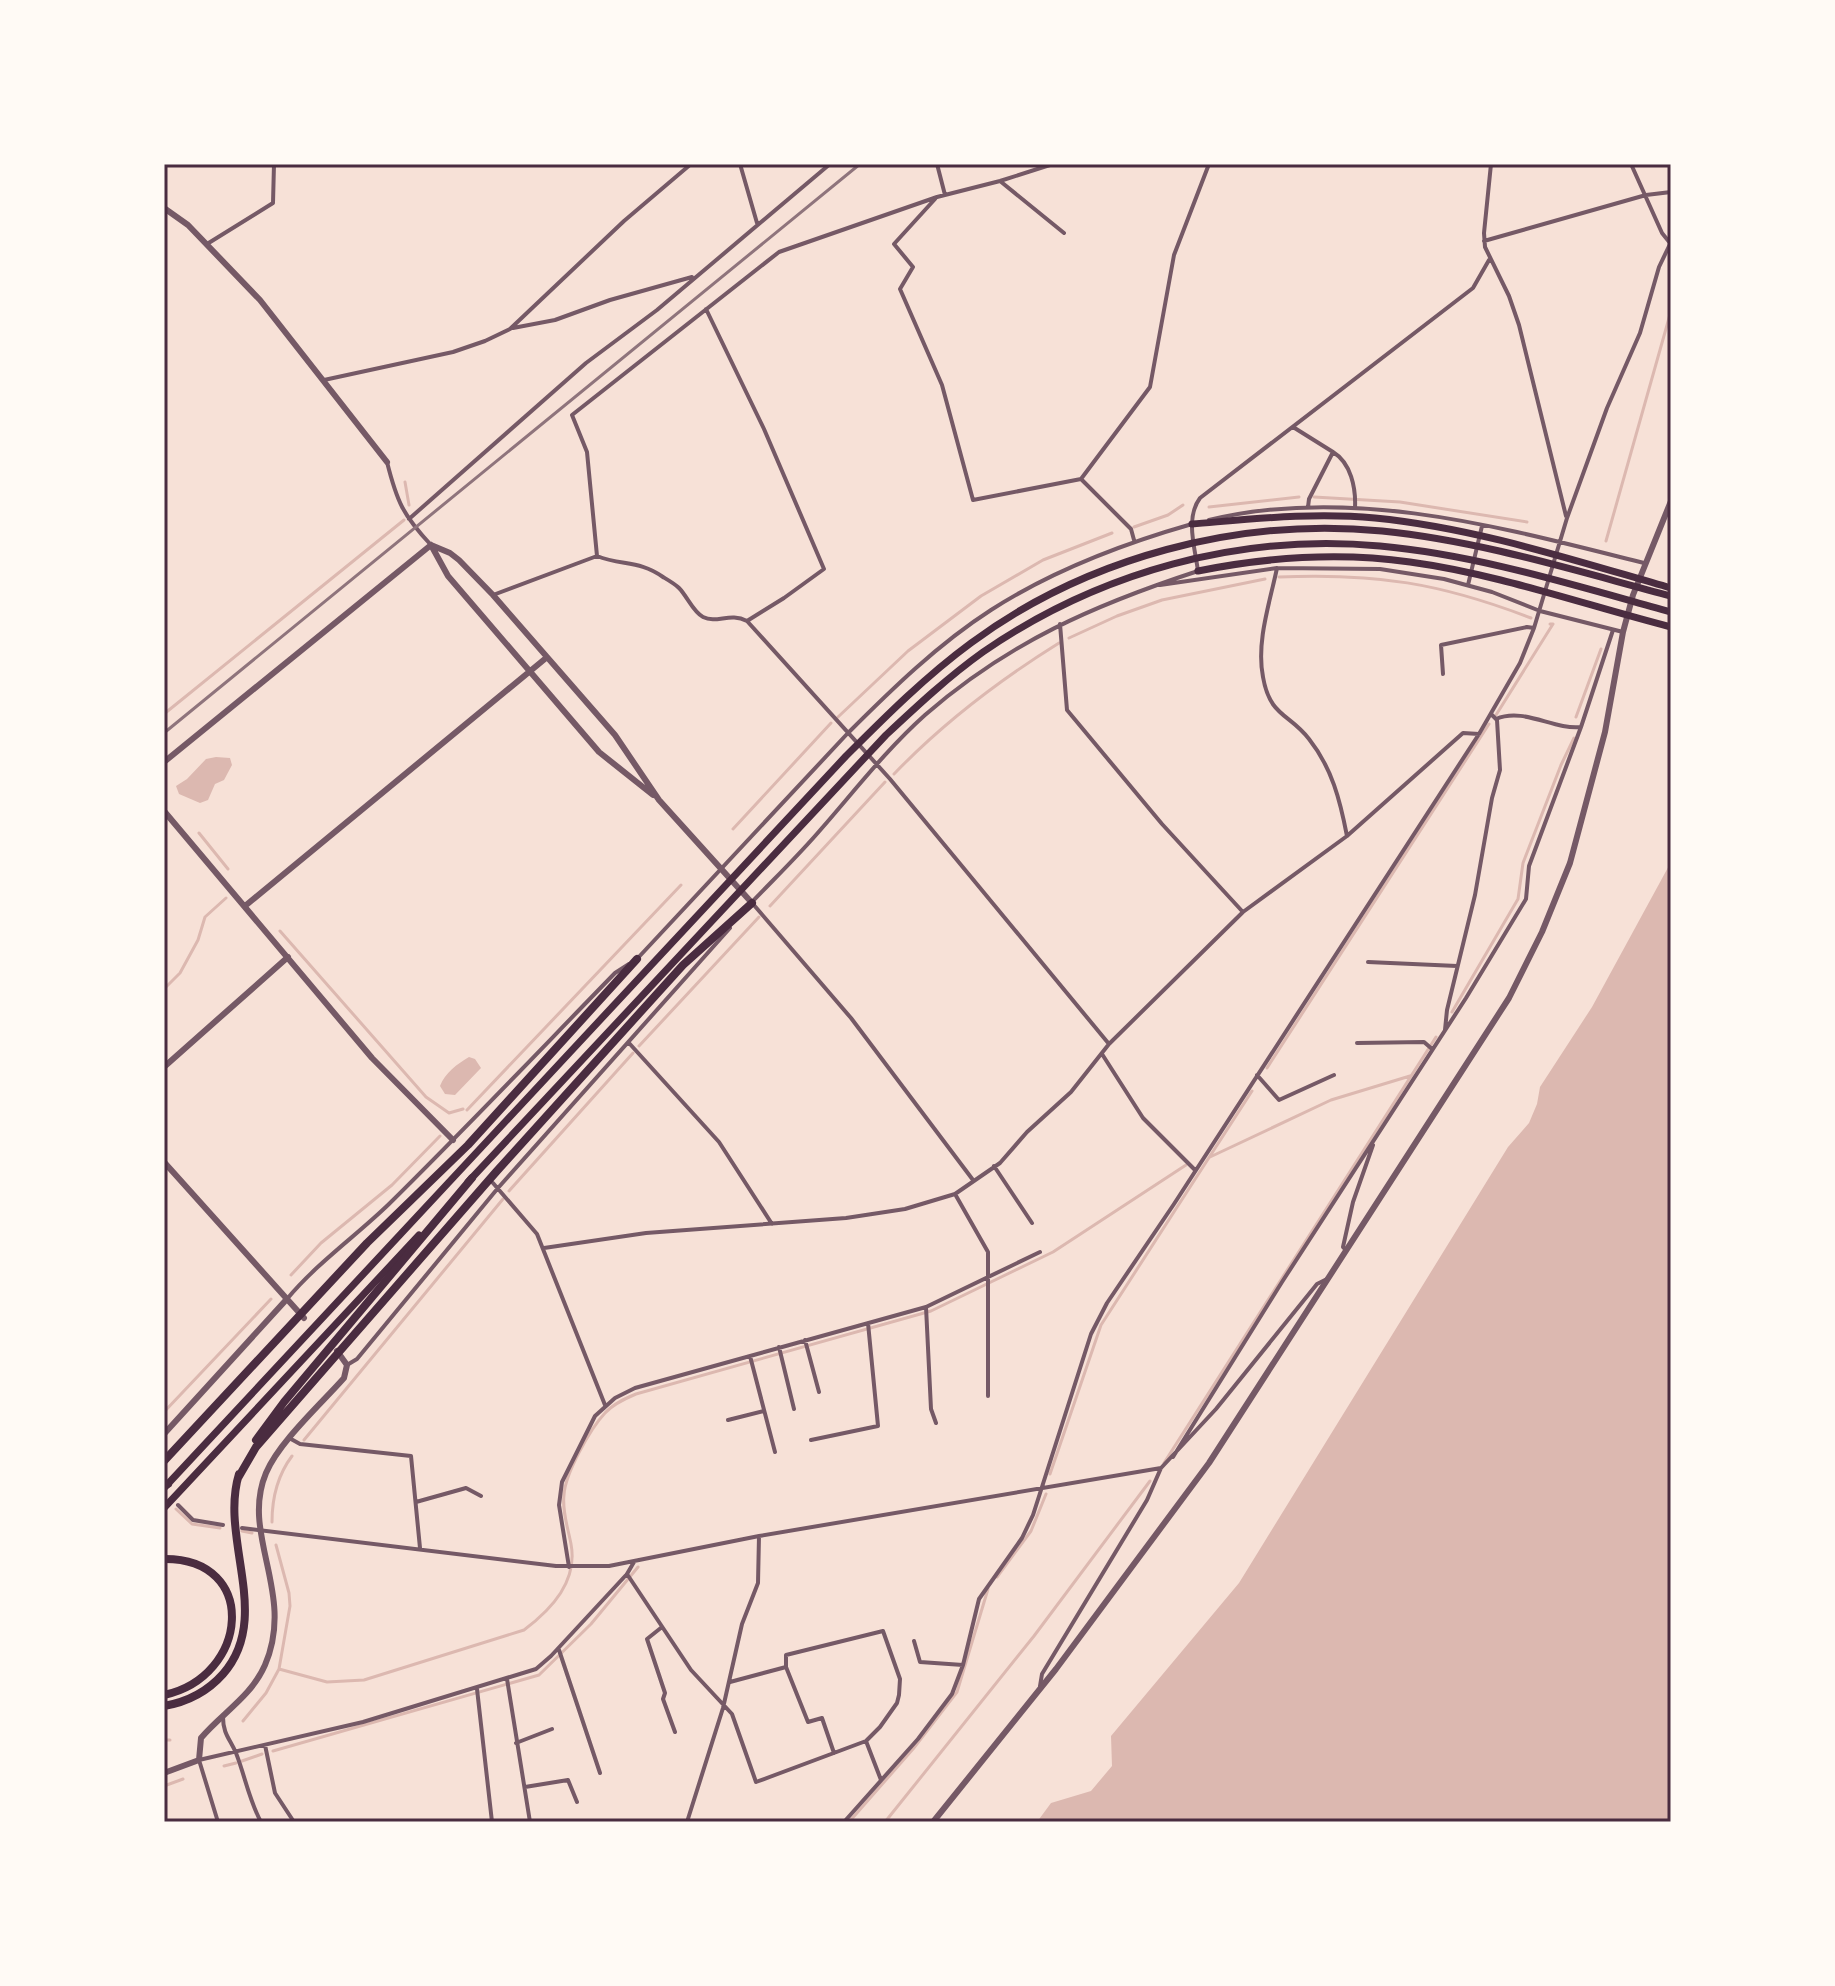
<svg xmlns="http://www.w3.org/2000/svg" width="1835" height="1986" viewBox="0 0 1835 1986" font-family="'Open Sans',sans-serif">
<rect width="100%" height="100%" fill="#f7e1d7"/>
<path fill="#dcb8b0" d="M216,757L230,758L232,765L224,780L215,784L208,800L200,803L179,794L176,786L187,779L206,759Z
M1671,862V1822H1037L1051,1803L1091,1791L1112,1766L1111,1736L1239,1583L1508,1147L1529,1123L1537,1104L1540,1087L1592,1007Z
M469,1057L475,1059L481,1068L455,1095L445,1094L440,1086C445,1073 457,1064 469,1057Z"/>
<g fill="none" stroke-linecap="round" stroke-linejoin="round">
<path stroke="#dcb8b0" stroke-width="3" d="M405,482L409,505
M1314,497L1400,502L1527,522
M1209,507L1299,497
M1134,527L1168,515L1183,505
M1606,541L1671,311
M1279,577C1376,573 1440,583 1531,618
M1069,638L1117,616L1162,600L1265,579
M164,714L404,520
M1496,715L1553,624H1550
M838,717L908,651L981,596L1043,560L1112,533
M1576,717L1601,649
M894,774C944,722 998,681 1059,643
M733,829L831,723
M199,833L228,869
M770,906L885,782
M280,931L426,1097L449,1113L463,1109
M164,989L180,973L198,940L205,917L226,898
M1452,1012L1518,899L1523,863L1561,765L1574,738
M639,1046L759,917
M1267,1068L1489,724
M467,1110L681,885
M1210,1157L1331,1100L1410,1076
M509,1191L633,1053
M291,1275L321,1243L392,1185L440,1136
M164,1412L271,1299
M304,1440L503,1199
M1164,1463L1436,1037
M1050,1474L1101,1325L1252,1091
M176,1509L192,1524L220,1528
M272,1522C272,1497 277,1476 292,1456
M242,1531L252,1533
M276,1545L289,1593L290,1606L279,1669
M997,1577L1031,1531L1046,1494
M243,1721L266,1693L279,1669L327,1682L364,1680L524,1630C552,1609 578,1581 571,1544C568,1528 562,1511 564,1495C565,1474 590,1429 605,1413C613,1404 624,1399 636,1394L931,1311L1053,1252L1186,1165
M164,1740H170
M273,1751L539,1675L591,1624L638,1567
M242,1761L262,1754
M224,1766L236,1763
M164,1786L183,1779
M849,1822L913,1749L957,1692L988,1589
M885,1822L1034,1636L1150,1481"/>
<path stroke="#755966" stroke-width="4" d="M740,164L757,223
M937,164L945,195
M1053,164L1000,181L937,197L779,252L572,415L587,452L597,556C622,566 639,560 663,577C668,580 675,584 679,588C687,596 693,612 703,617C717,624 730,612 747,621L890,779L1109,1044
M1491,164L1484,233L1485,247L1509,296L1519,325L1566,516
M1631,164L1662,233L1670,243
M1000,181L1064,233
M935,199L894,244L913,267L900,289L942,385L973,500L1081,479
M1484,241L1646,195L1671,192
M207,244L273,203L274,164
M706,309L764,429L824,569L784,598L747,621
M513,328L555,320L610,300L692,277
M324,380L453,352L485,341L510,329L624,221L691,164
M1293,427L1333,452L1309,499L1308,507
M1333,452C1351,463 1356,488 1355,508
M387,462C397,502 403,515 431,545
M409,519L586,363L657,310L830,164
M1209,520C1352,485 1504,528 1644,563
M1134,540L1131,529L1081,479L1150,387L1174,255L1209,164
M1277,568C1270,602 1256,642 1263,677C1270,717 1289,713 1309,739C1332,768 1340,800 1347,836
M1160,585L1277,568L1380,569L1444,579L1492,592L1540,611L1623,632
M1468,585L1482,526
M493,595L597,556
M1060,624L1067,710L1162,824L1242,911
M1443,674L1441,645L1527,627L1534,628
M1496,719C1524,707 1553,730 1581,727
M751,903C775,878 800,854 822,828C856,789 887,749 925,715C1009,642 1094,605 1198,571C1195,548 1185,518 1200,498L1473,288L1489,260
M753,904L851,1018L973,1180
M636,960L847,734C891,690 938,644 991,610C1053,570 1122,544 1192,524
M1368,962L1457,966
M1445,1030L1447,1010L1475,895L1492,798L1500,770L1497,720L1492,715
M629,1043L719,1142L772,1224
M1357,1043L1424,1042L1432,1049
M1102,1054L1143,1118L1195,1170
M1257,1075L1279,1100L1334,1075
M994,1166L1032,1223
M493,1183L537,1234L605,1405
M955,1194L988,1252V1396
M544,1248L646,1233L846,1218L905,1209L955,1194L1000,1163L1027,1132L1071,1092L1109,1044L1243,912L1347,836L1463,733L1479,734
M1346,1250L1343,1247L1353,1202L1373,1145
M287,1299C317,1263 356,1236 389,1204C466,1128 540,1050 615,973L629,964
M926,1307L931,1409L936,1423
M805,1340L819,1392
M779,1347L794,1409
M750,1356L775,1452
M347,1365L357,1359L498,1188L730,928
M728,1420L764,1411
M291,1439L300,1444L411,1456L420,1548
M811,1440L878,1426L868,1323
M1173,1457L1282,1282L1466,998L1526,899L1529,866L1581,727L1613,630
M416,1502L466,1488L481,1496
M178,1505L193,1520L223,1525
M242,1528L556,1566H609L759,1536L1161,1468
M569,1567L559,1505L562,1482L595,1416L615,1398L635,1388L926,1307L1040,1252
M627,1574L691,1670L732,1714L756,1782L866,1741L880,1727L897,1703L899,1695L900,1679L883,1631L786,1655V1667L730,1682
M662,1627L647,1639L665,1693L663,1699L675,1732
M914,1641L920,1662L963,1665
M559,1650L600,1773
M786,1667L808,1722L822,1718L834,1753
M507,1679L530,1822
M1040,1686L1042,1674L1147,1500L1161,1468L1216,1409L1317,1284L1327,1279
M477,1689L492,1822
M223,1717C223,1734 230,1739 236,1753C245,1776 249,1800 261,1822
M866,1741L881,1780
M516,1743L552,1729
M265,1745L275,1793L294,1822
M525,1787L568,1780L577,1802
M218,1822L199,1760L363,1722L536,1669L551,1656L627,1574L634,1562
M687,1822L723,1708L742,1624L758,1583L759,1536
M844,1822L918,1739L952,1694L963,1665L979,1599L1022,1538L1033,1515L1091,1334L1107,1303L1174,1204L1479,734L1520,663L1534,628L1567,518L1607,408L1640,333L1659,267L1671,242"/>
<path stroke="#755966" stroke-width="6" d="M164,208L188,225L260,300L387,462
M431,545L450,553L459,560L493,595L615,735L659,800L752,903
M431,545L448,576L599,752L653,795
M164,762L431,545
M164,811L372,1058L453,1140
M245,906L546,658
M164,1067L288,957
M164,1162L304,1318
M164,1434L286,1300
M164,1773L199,1760L201,1738C222,1713 251,1697 265,1665C296,1593 240,1535 266,1473C279,1442 321,1404 344,1378L347,1365L337,1351
M933,1822L1056,1669L1209,1463L1509,998L1542,932L1570,863L1605,732L1623,632L1633,595L1671,501"/>
<path stroke="#4a2c40" stroke-width="7" d="M1192,524C1253,519 1313,512 1375,518C1476,528 1573,560 1671,588
M1198,571C1268,557 1339,552 1410,562C1498,574 1585,605 1671,627
M468,1182L886,735C917,706 948,677 983,652C1099,572 1240,533 1380,546C1479,555 1576,586 1671,612
M165,1487L846,756C886,716 926,676 971,643C1087,557 1240,517 1382,531C1481,541 1576,571 1671,596
M164,1508L419,1235"/>
<path stroke="#4a2c40" stroke-width="8" d="M256,1440L284,1402L472,1178
M164,1461L367,1243L468,1145L637,959
M238,1478L256,1447L496,1172L683,965L752,903
M164,1486L168,1484
M164,1559C260,1558 249,1677 164,1695
M164,1706C187,1702 208,1691 223,1674C273,1617 219,1539 239,1474"/>
<path stroke="#8f747c" stroke-width="3" d="M164,733L860,164"/>
</g>
<rect width="1835" height="1986" fill="none" stroke="#fffaf5" stroke-width="332"/>
<rect x="166" y="166" width="1503" height="1654" fill="none" stroke="#4a2c40" stroke-width="3"/>
</svg>
